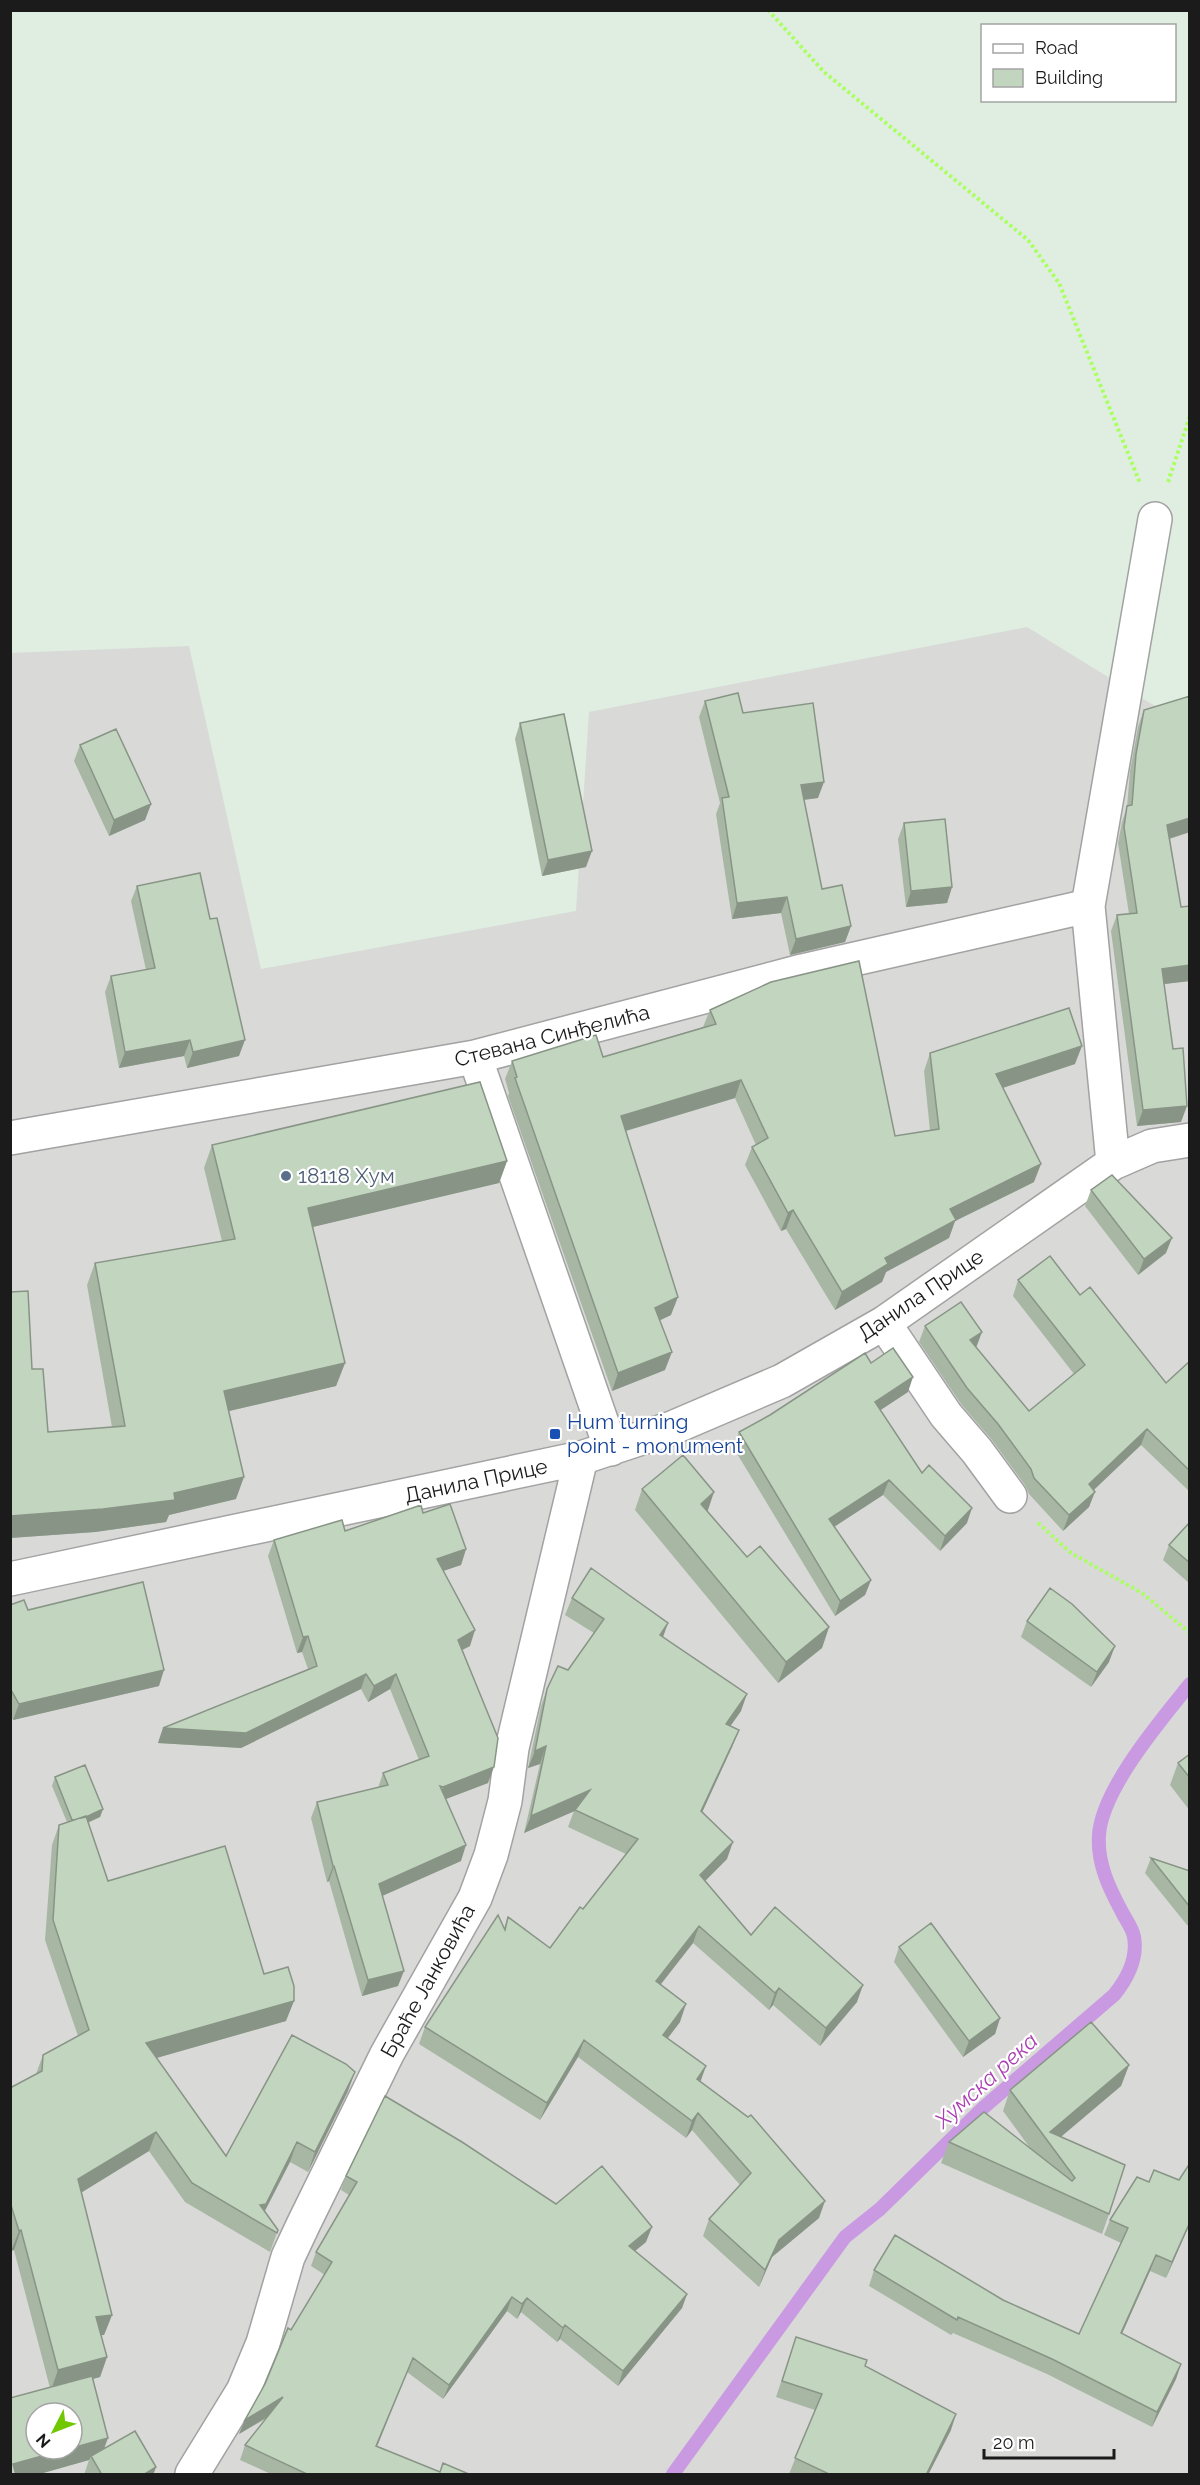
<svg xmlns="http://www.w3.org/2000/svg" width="1200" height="2485" viewBox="0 0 1200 2485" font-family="Raleway,sans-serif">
<rect width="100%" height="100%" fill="#dfeee1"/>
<path fill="#d9d9d8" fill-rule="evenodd" d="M1027,627L1189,727V2474H11L10,653L189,646L261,969L576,911L589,712ZM36,2413H72V2449H36Z"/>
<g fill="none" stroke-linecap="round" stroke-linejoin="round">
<path stroke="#c99ae1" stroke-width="14" d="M673,2474L845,2237L880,2209L983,2108L1114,1995C1127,1979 1138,1959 1134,1937C1133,1929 1126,1920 1122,1912C1109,1888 1097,1863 1099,1835C1102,1789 1161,1720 1190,1684"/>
<g stroke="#a2a2a2" stroke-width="36">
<path id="street" d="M475,1057L611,1449
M10,1138L475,1057L802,971L1088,906
M1113,1163L1088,906L1155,519
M884,1323L946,1415L977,1451L1010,1496
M10,1579L581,1458L672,1428L782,1381L884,1323L1113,1163L1152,1146L1190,1140
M192,2474L243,2391L263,2343L288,2257L304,2223L387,2054L475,1898L491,1855L505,1801L512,1748L581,1458"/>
</g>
<path stroke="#aaff60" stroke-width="4" stroke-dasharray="3 3" stroke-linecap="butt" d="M768,10L824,72L1028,240L1059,283L1140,483
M1168,482L1190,416
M1038,1523L1071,1553L1142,1593L1190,1633"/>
<use href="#street" stroke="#fff" stroke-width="33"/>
</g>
<path fill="#a7b7a4" d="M705,701L743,713L818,798L804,799L822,889L851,926L845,942L790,955L781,913L732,919L716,814L720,803L699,717Z
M1144,710L1190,832L1170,839L1181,907L1190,906V981L1164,984L1181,1122L1137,1126L1111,931L1117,915L1129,914L1118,843L1122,822L1127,807L1130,771L1138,727Z
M520,723L586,867L542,876L515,739Z
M80,745L151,804L145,820L109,836L74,761Z
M904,823L952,887L947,903L906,907L898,839Z
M137,886L239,1056L187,1068L184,1056L119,1068L105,992L111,976L146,970L131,901Z
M710,1010L895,1136L930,1131L924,1071L930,1053L1075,1064L1003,1088L1034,1182L955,1221L949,1238L886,1272L882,1282L835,1310L786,1229L781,1231L745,1165L752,1147L756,1145L735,1098L626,1131L671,1315L660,1320L665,1370L612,1391L508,1096L509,1093L505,1079L512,1061L603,1057L703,1027Z
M212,1145L507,1161L499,1183L312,1227L345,1363L336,1386L229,1411L236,1499L169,1515L166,1522L95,1532L10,1538L32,1369L48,1432L112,1427L87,1285L95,1263L222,1241L204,1168Z
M1091,1190L1166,1253L1138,1275L1085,1206Z
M1018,1280L1080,1295L1166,1383L1190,1361V1492L1141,1445L1094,1490L1089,1507L1063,1531L1029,1494L1025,1485L992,1440L961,1404L919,1342L925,1326L976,1348L1029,1411L1074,1374L1013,1296Z
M871,1363L908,1392L880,1410L922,1473L967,1523L940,1551L883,1495L834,1527L871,1580L865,1595L835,1616L733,1447L739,1432Z
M642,1489L707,1511L747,1557L829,1627L822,1648L778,1683L635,1510Z
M423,1513L466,1549L461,1565L443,1571L470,1646L462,1650L488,1783L446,1799L461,1861L382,1896L398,1986L362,1996L329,1881L327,1882L311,1818L317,1802L378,1788L383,1773L419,1760L390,1689L368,1702L361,1689L241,1748L158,1743L163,1728L308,1669L302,1652L297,1653L268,1556L274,1540L345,1531Z
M1190,1522V1584L1163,1560L1169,1545Z
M572,1598L663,1637L741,1711L730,1726L739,1730L732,1747L702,1812L727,1859L705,1881L751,1935L857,2002L820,2046L773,2005L769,2010L693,1943L661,1984L680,2022L668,2038L700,2081L819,2218L772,2257L759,2287L703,2236L709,2219L740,2185L692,2130L686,2138L578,2057L540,2120L419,2044L425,2027L504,1928L508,1917L550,1948L583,1909L626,1854L568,1827L574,1811L524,1833L540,1764L528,1768L541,1706L547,1689L568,1670L594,1633L565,1615Z
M10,1605L28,1610L159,1686L13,1720L10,1715Z
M1027,1621L1109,1662L1091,1687L1021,1637Z
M1190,1754V1811L1170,1785L1178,1763Z
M55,1777L103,1809L100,1817L88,1823L108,1881L264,1974L286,2021L156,2058L226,2156L348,2091L308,2172L290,2162L265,2211L278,2230L270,2252L185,2202L149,2151L81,2192L112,2315L104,2335H101L107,2357L100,2377L93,2379L105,2448L156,2467L153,2475H84L89,2460L36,2475H10L50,2388L14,2250L11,2251L10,2248V2088L36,2074L43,2055L78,2036L45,1940L52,1845L59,1825L67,1822L52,1786Z
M1151,1858L1190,1871V1926L1187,1925L1145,1873Z
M899,1947L1000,2018L995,2034L963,2057L894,1962Z
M1129,2065L1121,2086L1061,2137L1109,2214L1102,2234L941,2163L949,2142L1030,2148L1003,2111L1010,2090Z
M1190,2163V2231L1187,2230L1166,2278L1150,2271L1122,2334L1181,2364L1176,2379L1152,2427L1047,2374L953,2333L951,2335L869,2286L874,2270L1003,2300L1079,2334L1121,2243L1104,2235L1110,2220L1149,2182L1179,2180Z
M346,2176L556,2204L646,2242L635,2251L687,2294L682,2308L618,2386L560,2339L557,2342L521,2312L517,2319L507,2311L443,2399L407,2372L377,2447L440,2472L471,2475H273L240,2460L245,2445L267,2418L239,2434L245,2420L265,2384L291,2330L325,2275L311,2266L316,2252L349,2195L341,2190Z
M796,2337L865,2366L951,2430L928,2475L789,2474L815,2410L776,2397Z"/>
<path fill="#889586" d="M824,782L818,798L796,801L801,785Z
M151,804L145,820L109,836L114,820Z
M1190,818V832L1161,841L1167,825Z
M592,851L586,867L542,876L548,860Z
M952,887L947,903L906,907L911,891Z
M787,897L781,913L732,919L737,903Z
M851,926L845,942L790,955L796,939Z
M1190,965V981L1156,985L1162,969Z
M190,1040L184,1056L119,1068L125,1052Z
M245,1040L239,1056L187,1068L193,1052Z
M1082,1046L1075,1064L990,1092L996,1074Z
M741,1080L735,1098L615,1134L621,1116Z
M1187,1106L1181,1122L1137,1126L1143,1110Z
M507,1161L499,1183L300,1230L308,1208Z
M1041,1164L1034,1182L955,1221L949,1238L886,1272L882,1282L835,1310L842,1292L885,1258L950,1209Z
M793,1210L786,1229L781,1231L788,1213Z
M1172,1238L1166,1253L1138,1275L1144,1259Z
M678,1297L671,1315L648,1326L655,1308Z
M982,1332L976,1348L970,1340Z
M672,1352L665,1370L612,1391L618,1373Z
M345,1363L336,1386L216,1414L224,1391Z
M913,1377L908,1392L870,1417L875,1402Z
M1147,1429L1141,1445L1083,1500L1089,1484Z
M244,1477L236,1499L169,1515L166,1522L95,1532L10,1538V1516L174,1493Z
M889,1480L883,1495L823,1534L829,1519Z
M714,1492L707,1513L701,1504Z
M1095,1492L1089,1507L1063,1531L1069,1515Z
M972,1508L967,1523L940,1551L945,1536Z
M466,1549L461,1565L431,1575L437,1559Z
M871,1580L865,1595L835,1616L840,1601Z
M668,1623L662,1640L660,1635Z
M829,1627L822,1648L778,1683L786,1662Z
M475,1630L470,1646L452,1655L458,1640Z
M308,1636L302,1652L297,1653L303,1637Z
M1115,1646L1109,1662L1091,1687L1097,1672Z
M164,1670L159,1686L13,1720L19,1704Z
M366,1674L361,1689L241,1748L158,1743L163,1728Z
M396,1674L390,1689L368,1702L374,1686Z
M747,1694L741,1711L720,1741L726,1724Z
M739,1730L732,1747L695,1828L701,1811Z
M546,1746L540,1764L528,1768L535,1751Z
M494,1767L488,1783L438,1802L443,1787Z
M590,1790L584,1807L524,1833L531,1816Z
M103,1809L100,1817L70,1830L73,1822Z
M733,1842L727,1859L694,1892L700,1875Z
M466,1845L461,1861L373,1900L379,1884Z
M333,1866H334L329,1881L327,1882Z
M699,1926L693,1943L650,1998L656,1981Z
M404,1971L398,1986L362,1996L368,1980Z
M863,1985L857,2002L820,2046L826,2028Z
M779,1988L773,2005L769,2010L775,1993Z
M294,2001L286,2021L139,2063L146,2043Z
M686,2004L680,2022L657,2052L663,2035Z
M1000,2018L995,2034L963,2057L969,2041Z
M584,2040L578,2057L540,2120L547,2103Z
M1129,2065L1121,2086L1051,2145L1050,2132Z
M706,2066L700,2083L697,2079Z
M355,2072L348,2091L308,2172L315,2152Z
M698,2113L692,2130L686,2138L692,2121Z
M156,2132L149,2151L71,2199L78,2179Z
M297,2142L290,2162L258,2224L260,2205Z
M825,2201L819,2218L772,2257L759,2287L765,2270L779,2240Z
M1190,2222L1187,2230L1166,2278L1172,2262Z
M652,2227L646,2242L624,2260L629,2246Z
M21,2230L14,2250L11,2251L19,2231Z
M1156,2255L1150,2271L1115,2349L1121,2333Z
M687,2294L682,2308L618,2386L623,2371Z
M512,2297L507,2311L443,2399L449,2385Z
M527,2298L521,2312L517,2319L522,2304Z
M112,2315L104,2335L89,2336L96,2317Z
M565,2325L560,2339L557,2342L563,2328Z
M107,2357L100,2377L51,2390L58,2370Z
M413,2358L407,2372L371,2461L376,2446Z
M1181,2364L1176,2379L1152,2427L1157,2412Z
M283,2397L277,2411L239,2434L245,2420Z
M956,2414L951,2430L928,2475H926Z
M108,2438L101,2457L91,2456L89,2460L36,2475H10L13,2464L67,2449H72V2448Z
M156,2467L153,2475H143Z"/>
<path fill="#c2d5bf" stroke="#889586" stroke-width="1.5" d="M738,693L743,713L813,703L824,782L801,785L822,889L842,885L851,926L796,939L787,897L737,903L722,798L729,797L705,701Z
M1190,696V818L1167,825L1181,907L1190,906V965L1162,969L1173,1049L1183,1048L1187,1106L1143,1110L1117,915L1137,913L1124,827L1127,806L1132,805L1136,754L1144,710Z
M564,714L592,851L548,860L520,723Z
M116,729L151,804L114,820L80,745Z
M945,819L952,887L911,891L904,823Z
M200,873L210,919L217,918L245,1040L193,1052L190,1040L125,1052L111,976L155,968L137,886Z
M859,961L895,1136L939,1129L930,1053L1069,1008L1082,1046L996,1074L1041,1164L950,1209L956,1220L885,1258L888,1264L842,1292L793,1210L788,1213L752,1147L768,1138L741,1080L621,1116L678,1297L655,1308L672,1352L618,1373L515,1078L517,1077L512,1061L596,1035L603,1057L716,1024L710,1010L771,982Z
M480,1082L507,1161L308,1208L345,1363L224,1391L244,1477L174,1493L175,1500L103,1509L10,1516V1292L28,1291L32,1369H43L48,1432L125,1426L95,1263L235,1239L212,1145Z
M1112,1175L1172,1238L1144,1259L1091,1190Z
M1050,1256L1080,1295L1090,1287L1166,1383L1190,1361V1471L1147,1429L1089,1484L1095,1492L1069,1515L1034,1478L1031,1469L998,1424L967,1388L925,1326L961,1302L982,1332L970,1340L1029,1411L1085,1365L1018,1280Z
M893,1348L913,1377L875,1402L922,1473L929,1465L972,1508L945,1536L889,1480L829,1519L871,1580L840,1601L739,1432L770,1415L865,1353L871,1363Z
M683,1455L714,1492L701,1504L747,1557L760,1546L829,1627L786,1662L642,1489Z
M450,1504L466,1549L437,1559L475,1630L458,1640L498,1738L494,1767L443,1787L440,1786L466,1845L379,1884L404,1971L368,1980L334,1866H333L317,1802L388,1785L383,1773L429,1756L396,1674L374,1686L366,1674L246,1733L163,1728L317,1666L308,1636L303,1637L274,1540L342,1520L345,1531L421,1505L423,1513Z
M1190,1522V1563L1169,1545Z
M591,1568L668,1623L660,1635L747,1694L726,1724L739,1730L701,1811L733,1842L700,1875L751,1935L775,1907L863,1985L826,2028L779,1988L775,1993L699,1926L656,1981L686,2004L663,2035L706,2066L697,2079L748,2117L751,2115L825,2201L779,2240L765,2270L709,2219L751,2173L698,2113L692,2121L584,2040L547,2103L425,2027L498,1915L505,1930L508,1917L550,1948L580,1907L583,1909L638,1839L575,1810L590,1790L531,1816L546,1746L535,1751L547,1689L558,1666L568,1670L604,1619L572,1598Z
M143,1582L164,1670L19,1704L10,1688V1605L24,1600L28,1610Z
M1050,1588L1072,1604L1115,1646L1097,1672L1027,1621Z
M1190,1754V1778L1178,1763Z
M85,1765L103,1809L86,1817L72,1820L55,1777Z
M86,1816L108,1881L225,1846L264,1974L288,1967L294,1986V2001L146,2043L226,2156L292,2035L346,2064L355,2072L315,2152L297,2142L266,2204L260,2205L278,2230L277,2233L192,2183L156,2132L78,2179L112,2315L96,2317L107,2357L58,2370L21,2230L19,2231L10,2202V2088L42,2071L43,2055L89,2030L53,1920L59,1825Z
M1151,1858L1190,1871V1907Z
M931,1923L1000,2018L969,2041L899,1947Z
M1091,2022L1129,2065L1050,2132L1125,2165L1109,2214L949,2142L984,2112L1072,2181L1075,2178L1010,2090Z
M385,2096L462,2142L556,2204L602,2166L652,2227L629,2246L687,2294L623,2371L565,2325L563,2328L527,2298L522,2304L512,2297L449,2385L413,2358L376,2446L440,2472L443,2463L471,2475H309L245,2445L283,2397L245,2420L265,2384L288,2328L291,2330L332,2262L316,2252L357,2182L346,2176Z
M1190,2163V2222L1172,2262L1156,2255L1121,2333L1181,2364L1157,2412L1052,2359L958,2317L957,2320L874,2270L895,2235L1003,2300L1079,2334L1128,2228L1110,2220L1137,2177L1149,2182L1154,2170L1179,2180Z
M796,2337L867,2360L865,2366L956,2414L926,2475H831L795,2458L822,2394L782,2381Z
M92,2376L108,2438L72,2448V2413H36V2449H67L13,2464L16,2475H10V2398Z
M135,2431L156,2467L143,2475H102L91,2456Z"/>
<circle fill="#5c6f8a" stroke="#fff" stroke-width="2" cx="286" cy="1176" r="6"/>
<rect fill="#1a4fb4" stroke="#fff" stroke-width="2" x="549" y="1428" width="12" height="12" rx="3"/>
<g text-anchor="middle" stroke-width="4.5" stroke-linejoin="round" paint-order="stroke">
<g font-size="21" fill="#1b1b1b" stroke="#fff">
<text transform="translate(552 1036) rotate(-14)" y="7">Стевана Синђелића</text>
<text transform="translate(921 1295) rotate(-34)" y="7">Данила Прице</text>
<text transform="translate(476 1481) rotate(-12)" y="7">Данила Прице</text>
<text transform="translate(428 1981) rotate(-61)" y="7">Браће Јанковића</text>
</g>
<g font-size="21" fill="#4e5e75" stroke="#fff" text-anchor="start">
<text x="298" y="1183">18118 Хум</text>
</g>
<g font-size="21" fill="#164399" stroke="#fff" text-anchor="start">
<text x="567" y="1429">Hum turning<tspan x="567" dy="24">point - monument</tspan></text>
</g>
<g font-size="22" font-style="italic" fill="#ac3fb4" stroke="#fff">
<text transform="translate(986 2080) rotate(-42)" y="8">Хумска река</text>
</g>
</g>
<rect width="1200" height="2485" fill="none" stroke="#1b1b1b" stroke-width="24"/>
<rect x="981" y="24" width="195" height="78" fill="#ffffff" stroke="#a4a4a4" stroke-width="1.5"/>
<rect x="993" y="44" width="30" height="9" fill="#ffffff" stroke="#a4a4a4" stroke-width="1.5"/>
<text x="1035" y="54" font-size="18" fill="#1b1b1b">Road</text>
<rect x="993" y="69" width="30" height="18" fill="#c2d5bf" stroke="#a4a4a4" stroke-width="1.5"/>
<text x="1035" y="84" font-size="18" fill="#1b1b1b">Building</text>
<g transform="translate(54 2431) rotate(228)"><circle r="28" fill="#ffffff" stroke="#a4a4a4" stroke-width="1.5"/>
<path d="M0-4.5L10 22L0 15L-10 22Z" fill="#71c700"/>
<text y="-9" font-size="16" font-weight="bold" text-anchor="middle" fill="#1b1b1b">N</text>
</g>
<path d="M984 2449v9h130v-9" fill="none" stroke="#1b1b1b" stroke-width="3"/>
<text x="993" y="2449" font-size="18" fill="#1b1b1b" stroke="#ffffff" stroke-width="4.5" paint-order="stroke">20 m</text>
</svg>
